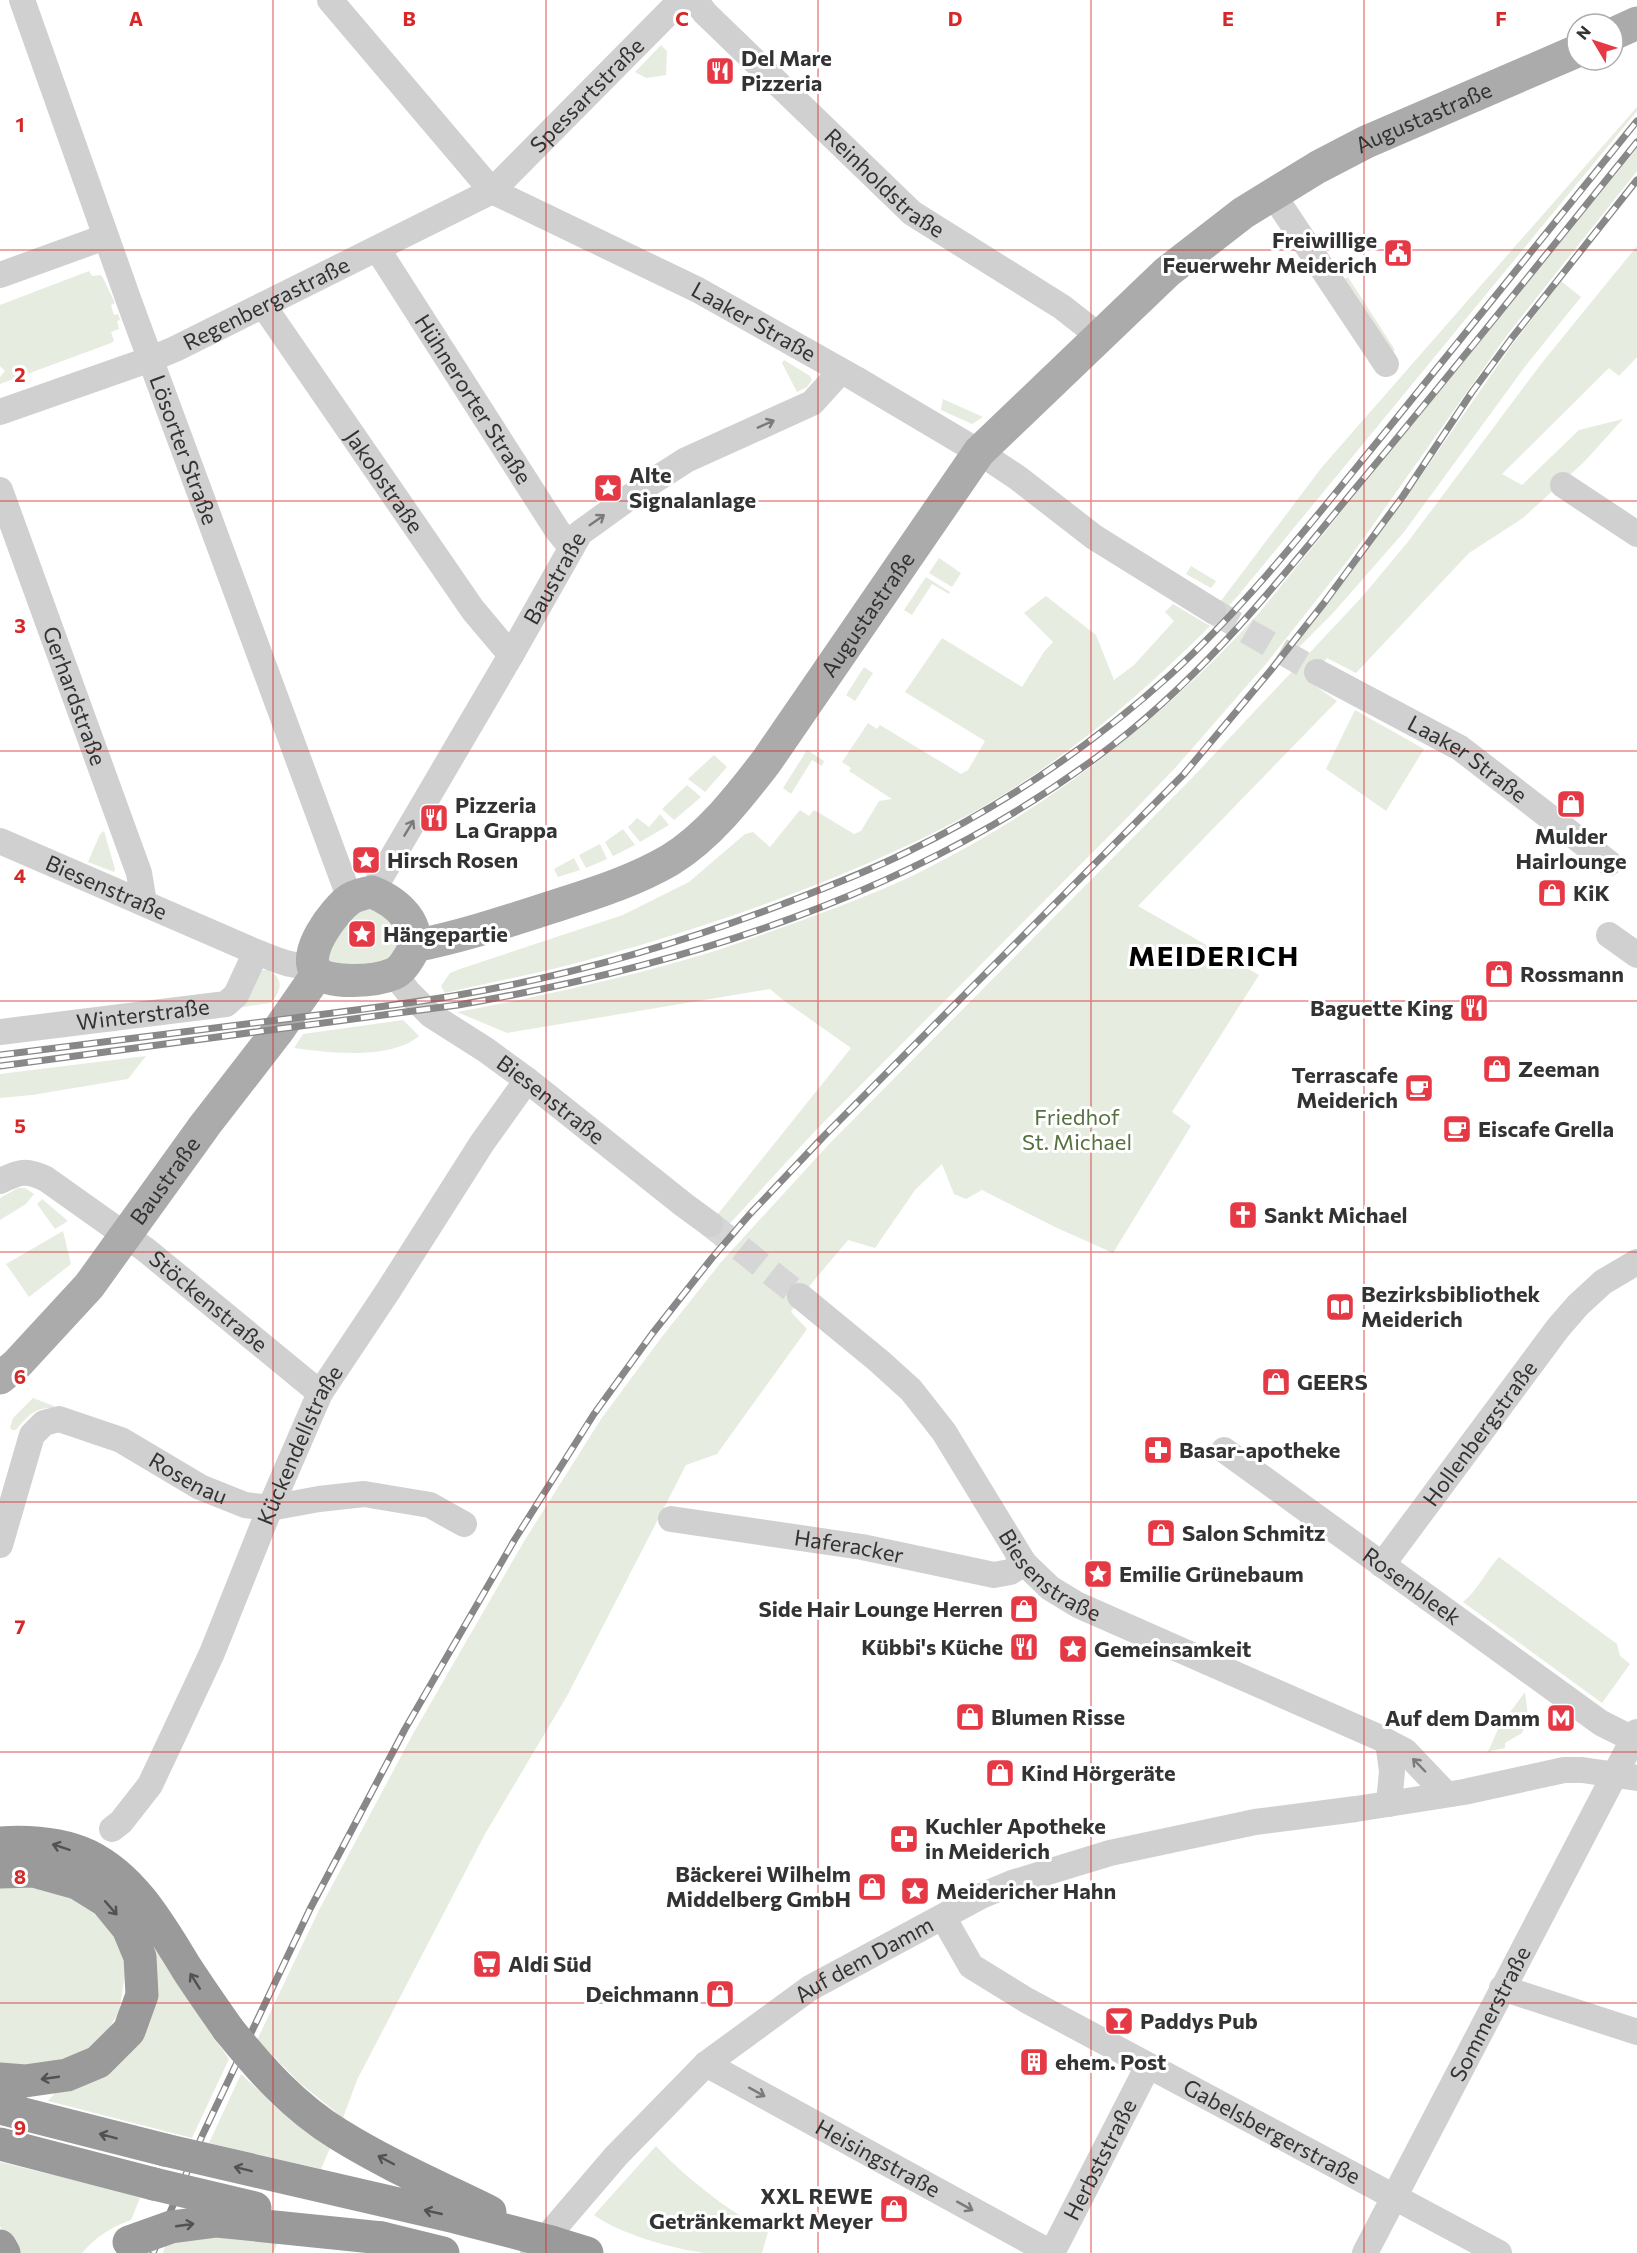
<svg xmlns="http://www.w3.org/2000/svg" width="1637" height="2253" viewBox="0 0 1637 2253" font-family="Commissioner,sans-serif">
<rect width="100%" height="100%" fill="#fff"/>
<path fill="#e6ecdf" d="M661,45L667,51L666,75L646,78L635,72Z
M1637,107V111L1237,597L1214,621L1208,618L1322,467Z
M1637,148V171L1507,335L1349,559L1265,665L1176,767L1124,821L816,1130L722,1232L710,1224L851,1048L783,1000L770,989L507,1033L457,1012C532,998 607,982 681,961C722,950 763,934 803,920C843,905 884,890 922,871C1050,807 1163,719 1259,613Z
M1637,246V357L1619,376L1609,368L1502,474L1522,485L1579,430L1623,419L1584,462L1523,518L1469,553L1356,673L1327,658L1307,680L1337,701L1138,906L1259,975L1172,1112L1191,1126L1113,1253L1055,1227L982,1190L966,1199L954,1194L942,1164L915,1190L875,1248L848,1240L801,1296L791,1312L807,1329L717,1454L686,1465L567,1696L485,1834L357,2080L343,2118L300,2083L257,2040L319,1910L414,1732L523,1543L601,1419L661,1338L722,1261L830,1143L1191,779L1361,598L1407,543L1541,364Z
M89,271L92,276L101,275L103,278L115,303L111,305L114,315L118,314L120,320L117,321L119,329L111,332L114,341L111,343L0,384V377L5,371L0,366V305Z
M1348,277L1395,350L1389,354L1342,280Z
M1561,281L1581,297L1527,364L1404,532L1333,613L1299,647L1295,643L1406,497L1512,345Z
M784,360L810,376L812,380L807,387L797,392L782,363Z
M943,399L983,417L972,424L941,410Z
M939,558L961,573L952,587L929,573Z
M1191,566L1216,581L1211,588L1186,574Z
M926,577L950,592L949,594L932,584L912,615L904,610Z
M1046,596L1096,635L1114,680L1134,665L1174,621L1165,612L1173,604L1210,626C1138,698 1058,766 968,815C852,877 721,923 595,958C546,972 495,981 445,993L441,986L450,973L460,969L623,915L689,882L745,834L753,832L770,847L800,810L809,816L814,810L854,834L861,831L879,801L892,799L849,771L851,768L842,762L868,723L877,729L880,725L961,774L968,770L985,741L905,692L942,638L1022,687L1044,652L1053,642L1024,613Z
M864,667L873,673L855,701L846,695Z
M1355,710L1424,749L1386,811L1326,769Z
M807,750L824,761L822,766L812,760L791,794L783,788Z
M714,755L727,767L705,792L688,779Z
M687,785L701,797L674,820L662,809Z
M660,814L669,825L640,842L628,827L637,818L649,827Z
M623,829L635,845L613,856L605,842Z
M104,831L115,869L114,872L88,862L100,834Z
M600,844L607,859L586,868L579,855Z
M574,858L580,870L558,877L554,869Z
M367,906L384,910C388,916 394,923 396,930C403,951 383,966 364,967C351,968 338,964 326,963L333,933Z
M262,970H268C285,979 281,991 271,1003L235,1008L259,972Z
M403,1020L419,1036C391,1060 329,1053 294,1048L303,1034Z
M146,1056L128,1079L32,1095L0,1098V1074Z
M18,1188H25L34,1194L26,1204L0,1220V1198Z
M42,1199L68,1221L55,1229L37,1204Z
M63,1231L71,1264L29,1297L6,1264Z
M33,1398L54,1406L53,1408C35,1407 26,1417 16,1430H12L10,1428L13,1418Z
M1499,1557L1617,1644L1620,1656L1630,1664L1602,1703L1463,1602C1478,1590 1486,1571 1499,1557Z
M1525,1692L1528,1716L1522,1733L1505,1743V1748L1490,1751L1487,1754L1499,1727Z
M0,1882L30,1883L84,1900L113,1930L123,1953L125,1975L119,2012L104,2036L86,2051L63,2064L0,2067Z
M144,1932L229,2059L192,2138L48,2101L55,2093L114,2064Z
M241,2074L284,2114L330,2148L321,2169L209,2143Z
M656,2146C688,2180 727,2210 768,2232L762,2253C743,2253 723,2253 705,2253C673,2249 620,2234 594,2215Z
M0,2162L122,2192L140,2198L131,2220C111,2227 96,2237 82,2253H14L0,2226Z
M222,2236L278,2243L273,2253H163L165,2246L186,2238Z"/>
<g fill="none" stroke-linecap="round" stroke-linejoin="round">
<path stroke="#d6d6d6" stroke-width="26" stroke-dasharray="26 13" stroke-linecap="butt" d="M1213,611L1317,672
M710,1224L800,1296"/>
<g stroke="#d0d0d0" stroke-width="26">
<path id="s1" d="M22,0L130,304L350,899"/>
<path id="s2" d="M330,0L492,191L698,290L856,379L979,452L1018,478L1094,537L1213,611"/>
<path id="s3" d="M695,0L705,13L912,213L1062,307L1099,336"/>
<path d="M1272,193L1386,364"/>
<path id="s4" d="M378,250L557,530L571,547"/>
<path d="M0,275L105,237"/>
<path id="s5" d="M263,305L473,610L511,655"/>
<path id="s6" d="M0,412L151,359L175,349L492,191L681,0"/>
<path d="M1563,485L1637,534"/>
<path id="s7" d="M0,490L139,873L144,903"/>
<path id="s8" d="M1317,672L1460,748L1609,863"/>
<path id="s9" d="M0,841L256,952C275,959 292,968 312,965"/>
<path id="s10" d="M372,892L511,655L580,533L641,489L686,460L812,403L841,371"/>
<path d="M1609,935L1637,955"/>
<path id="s11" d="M394,974L409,993L431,1015L486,1050L527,1080L684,1205L710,1224"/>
<path id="s12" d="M0,1032L226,1004L236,995L256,952"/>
<path id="s13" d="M0,1181C19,1172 26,1169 46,1179L146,1250L320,1393"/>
<path id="s14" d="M800,1296L879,1361L911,1390L944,1432L1024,1563L1050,1588L1078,1605L1378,1737L1405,1751L1446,1794"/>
<path id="s15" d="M1224,1450L1601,1723L1633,1739"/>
<path id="s16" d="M671,1519L862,1547L994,1575L1010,1572L1024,1563"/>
<path id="s17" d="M0,1545L32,1435L44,1423L59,1419L121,1440L200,1487L245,1505L270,1508L319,1499L364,1494L430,1505L464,1524"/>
<path id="s18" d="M1382,1565L1558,1328L1578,1305L1603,1282L1637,1262"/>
<path d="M1388,1742L1392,1771L1389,1804"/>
<path id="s19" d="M112,1829L121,1822L150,1785L212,1653L270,1508L320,1393L388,1291L482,1143L527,1080"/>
<path id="s20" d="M943,1917L971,1966L1026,2000L1499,2253"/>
<path d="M1502,1988L1637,2032"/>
<path id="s21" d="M706,2064L1051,2253"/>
<path id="s22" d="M533,2253L616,2156L706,2064L810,1988L981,1896L1012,1883L1110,1853L1255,1822L1356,1809L1464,1792L1564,1770H1582L1637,1778"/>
<path id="s23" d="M1052,2253L1148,2066"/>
<path id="s24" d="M1365,2253L1637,1732"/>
</g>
<g stroke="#ababab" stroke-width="33">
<path d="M1613,34L1637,23"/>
<path d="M372,892C397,902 424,925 411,954C407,961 401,971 393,974C377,981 330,985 317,972C300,955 335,909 350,899C357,895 365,893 372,892Z"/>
<path id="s25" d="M414,946C464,936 508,921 555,906C595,893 634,881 670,860C709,836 739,797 766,762L979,452L1167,272L1243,213L1318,167L1366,142L1577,51"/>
<path id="s26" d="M0,1378L17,1364L89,1286L205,1125L277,1032L318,973"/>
</g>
<path stroke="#9a9a9a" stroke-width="33" d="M0,1843C30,1841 61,1843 89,1856C135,1879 161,1927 187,1969C200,1989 214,2009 228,2029
M0,1872L34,1871L77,1883L106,1901L128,1928L140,1957L142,1995L129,2031L98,2062L67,2075L25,2081L0,2079
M0,2108L165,2150
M0,2144L154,2184
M382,2238L443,2253
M551,2242L587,2253
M0,2246L4,2253"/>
<g stroke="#888" stroke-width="7">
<path id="rail" d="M0,1055C95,1043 191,1031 286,1019C342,1012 398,1005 453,996C564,977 673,946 778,906C822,889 865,873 907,852C1002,806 1091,746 1170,675C1250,602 1318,514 1387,430C1470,327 1554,224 1637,121
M0,1066L458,1005C684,966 910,895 1097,757C1198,683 1275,586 1354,490C1450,375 1543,258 1637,142
M153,2253L202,2136L310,1909L405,1729L515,1539L594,1414L652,1334L712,1258L750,1214L823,1137L1184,774L1271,670L1324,603L1403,496L1472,392L1511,339L1637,180"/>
</g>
<use href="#rail" stroke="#fff" stroke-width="4.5" stroke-dasharray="14" stroke-linecap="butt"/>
<path stroke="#9a9a9a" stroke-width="33" d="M228,2029C260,2069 294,2107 338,2134C386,2164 439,2187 490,2212
M165,2150L455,2217L551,2242
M154,2184L255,2208
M129,2242L171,2227L217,2221L382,2238"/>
</g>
<defs><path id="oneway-shaft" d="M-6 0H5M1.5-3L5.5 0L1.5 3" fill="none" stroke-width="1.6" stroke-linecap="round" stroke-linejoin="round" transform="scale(1.5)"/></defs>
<g stroke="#7a7a7a">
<use href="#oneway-shaft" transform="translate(766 424) rotate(-24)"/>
<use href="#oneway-shaft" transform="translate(597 520) rotate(-35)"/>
<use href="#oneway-shaft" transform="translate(409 828) rotate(-59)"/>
<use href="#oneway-shaft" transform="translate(1419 1765) rotate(-134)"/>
<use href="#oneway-shaft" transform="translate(757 2092) rotate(29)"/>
<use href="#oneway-shaft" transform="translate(965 2206) rotate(29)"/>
</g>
<g stroke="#525252">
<use href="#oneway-shaft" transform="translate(61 1847) rotate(-162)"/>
<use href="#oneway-shaft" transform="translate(111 1908) rotate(49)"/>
<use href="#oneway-shaft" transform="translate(195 1981) rotate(-122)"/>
<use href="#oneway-shaft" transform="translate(50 2078) rotate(172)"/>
<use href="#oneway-shaft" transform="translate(108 2136) rotate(-165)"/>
<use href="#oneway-shaft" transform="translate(386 2160) rotate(-152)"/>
<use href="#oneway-shaft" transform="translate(243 2169) rotate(-166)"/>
<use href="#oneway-shaft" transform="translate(433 2212) rotate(-167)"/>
<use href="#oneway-shaft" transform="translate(185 2225) rotate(-8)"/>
</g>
<path fill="none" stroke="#d62828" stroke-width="1.5" stroke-opacity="0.55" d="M273,0V2253M546,0V2253M818,0V2253M1091,0V2253M1364,0V2253M0,250H1637M0,501H1637M0,751H1637M0,1001H1637M0,1252H1637M0,1502H1637M0,1752H1637M0,2003H1637"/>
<defs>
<g id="restaurant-square" transform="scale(1.5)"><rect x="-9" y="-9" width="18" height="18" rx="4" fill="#e63946" stroke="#fff"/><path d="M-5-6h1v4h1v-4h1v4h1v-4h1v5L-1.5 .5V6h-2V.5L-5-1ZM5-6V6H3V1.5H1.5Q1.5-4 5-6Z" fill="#fff"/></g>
<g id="civic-square" transform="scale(1.5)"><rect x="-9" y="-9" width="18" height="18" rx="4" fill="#e63946" stroke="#fff"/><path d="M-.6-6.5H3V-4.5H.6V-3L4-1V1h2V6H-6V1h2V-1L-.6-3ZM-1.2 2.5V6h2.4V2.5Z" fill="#fff"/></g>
<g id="sight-square" transform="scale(1.5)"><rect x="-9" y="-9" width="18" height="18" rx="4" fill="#e63946" stroke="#fff"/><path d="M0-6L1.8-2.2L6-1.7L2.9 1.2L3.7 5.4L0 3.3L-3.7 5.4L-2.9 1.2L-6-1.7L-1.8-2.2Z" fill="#fff"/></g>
<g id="shop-square" transform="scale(1.5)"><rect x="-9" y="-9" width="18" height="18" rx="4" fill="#e63946" stroke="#fff"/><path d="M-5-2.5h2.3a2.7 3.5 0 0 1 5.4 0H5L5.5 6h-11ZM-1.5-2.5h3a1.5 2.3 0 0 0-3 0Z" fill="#fff"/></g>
<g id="cafe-square" transform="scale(1.5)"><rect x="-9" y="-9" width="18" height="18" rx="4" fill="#e63946" stroke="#fff"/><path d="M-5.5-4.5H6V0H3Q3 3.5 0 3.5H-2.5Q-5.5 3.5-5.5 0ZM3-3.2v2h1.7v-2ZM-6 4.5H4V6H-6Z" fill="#fff"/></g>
<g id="church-square" transform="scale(1.5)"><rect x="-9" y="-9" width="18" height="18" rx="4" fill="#e63946" stroke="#fff"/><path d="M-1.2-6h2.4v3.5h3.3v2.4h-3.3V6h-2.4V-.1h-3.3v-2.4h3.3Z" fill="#fff"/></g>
<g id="library-square" transform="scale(1.5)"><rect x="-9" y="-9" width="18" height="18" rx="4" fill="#e63946" stroke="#fff"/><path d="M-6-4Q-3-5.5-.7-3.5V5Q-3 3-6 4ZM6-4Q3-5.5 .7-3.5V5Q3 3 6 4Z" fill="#fff"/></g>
<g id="pharmacy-square" transform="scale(1.5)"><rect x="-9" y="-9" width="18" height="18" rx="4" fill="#e63946" stroke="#fff"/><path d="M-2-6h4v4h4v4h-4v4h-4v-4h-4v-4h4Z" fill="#fff"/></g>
<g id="metro-square" transform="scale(1.5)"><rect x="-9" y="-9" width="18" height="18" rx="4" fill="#e63946" stroke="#fff"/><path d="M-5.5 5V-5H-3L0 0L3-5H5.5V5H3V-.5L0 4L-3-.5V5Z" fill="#fff"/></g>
<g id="supermarket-square" transform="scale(1.5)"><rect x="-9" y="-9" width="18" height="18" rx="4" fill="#e63946" stroke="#fff"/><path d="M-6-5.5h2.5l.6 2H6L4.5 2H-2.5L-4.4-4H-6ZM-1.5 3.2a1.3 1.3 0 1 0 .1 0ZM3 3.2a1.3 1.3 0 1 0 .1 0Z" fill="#fff"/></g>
<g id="bar-square" transform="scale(1.5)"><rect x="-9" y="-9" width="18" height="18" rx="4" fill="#e63946" stroke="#fff"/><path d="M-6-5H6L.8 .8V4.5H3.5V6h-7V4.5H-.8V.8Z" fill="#fff"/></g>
<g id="building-square" transform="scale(1.5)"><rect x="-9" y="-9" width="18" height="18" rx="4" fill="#e63946" stroke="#fff"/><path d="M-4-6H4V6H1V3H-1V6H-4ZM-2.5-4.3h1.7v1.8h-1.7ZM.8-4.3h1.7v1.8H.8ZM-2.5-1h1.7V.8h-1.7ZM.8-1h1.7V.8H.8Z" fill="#fff"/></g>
</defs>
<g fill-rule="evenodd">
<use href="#restaurant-square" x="720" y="71"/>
<use href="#civic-square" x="1398" y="253"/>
<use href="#sight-square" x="608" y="488"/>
<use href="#shop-square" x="1571" y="804"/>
<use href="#restaurant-square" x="434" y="818"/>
<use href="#sight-square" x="366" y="860"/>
<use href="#shop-square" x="1552" y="893"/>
<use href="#sight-square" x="362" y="934"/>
<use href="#shop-square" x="1499" y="974"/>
<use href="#restaurant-square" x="1474" y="1008"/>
<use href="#shop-square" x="1497" y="1069"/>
<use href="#cafe-square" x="1419" y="1088"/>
<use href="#cafe-square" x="1457" y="1129"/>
<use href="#church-square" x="1243" y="1215"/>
<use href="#library-square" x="1340" y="1307"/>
<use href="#shop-square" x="1276" y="1382"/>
<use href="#pharmacy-square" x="1158" y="1450"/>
<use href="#shop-square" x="1161" y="1533"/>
<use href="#sight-square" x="1098" y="1574"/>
<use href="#shop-square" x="1024" y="1609"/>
<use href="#restaurant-square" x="1024" y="1647"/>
<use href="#sight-square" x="1073" y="1649"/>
<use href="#shop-square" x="970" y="1717"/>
<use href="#metro-square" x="1561" y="1718"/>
<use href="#shop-square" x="1000" y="1773"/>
<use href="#pharmacy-square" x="904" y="1839"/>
<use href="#shop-square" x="872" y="1887"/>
<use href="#sight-square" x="915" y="1891"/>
<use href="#supermarket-square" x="487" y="1964"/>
<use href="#shop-square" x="720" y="1994"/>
<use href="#bar-square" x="1119" y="2021"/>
<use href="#building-square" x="1034" y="2062"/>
<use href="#shop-square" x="894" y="2209"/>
</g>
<g text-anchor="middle" stroke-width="6" stroke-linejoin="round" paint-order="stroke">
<g font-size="22" font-weight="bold" fill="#333" stroke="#fff" text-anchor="start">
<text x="741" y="66">Del Mare<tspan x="741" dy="25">Pizzeria</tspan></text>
<text x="1377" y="248" text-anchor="end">Freiwillige<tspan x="1377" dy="25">Feuerwehr Meiderich</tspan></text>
<text x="629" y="483">Alte<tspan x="629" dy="25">Signalanlage</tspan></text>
<text x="455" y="813">Pizzeria<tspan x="455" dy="25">La Grappa</tspan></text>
<text x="1571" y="844" text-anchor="middle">Mulder<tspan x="1571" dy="25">Hairlounge</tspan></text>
<text x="387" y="868">Hirsch Rosen</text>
<text x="1573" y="901">KiK</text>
<text x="383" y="942">Hängepartie</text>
<text x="1520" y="982">Rossmann</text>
<text x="1453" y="1016" text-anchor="end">Baguette King</text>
<text x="1518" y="1077">Zeeman</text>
<text x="1398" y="1083" text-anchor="end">Terrascafe<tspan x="1398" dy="25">Meiderich</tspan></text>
<text x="1478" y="1137">Eiscafe Grella</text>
<text x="1264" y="1223">Sankt Michael</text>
<text x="1361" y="1302">Bezirksbibliothek<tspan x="1361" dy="25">Meiderich</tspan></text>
<text x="1297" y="1390">GEERS</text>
<text x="1179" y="1458">Basar-apotheke</text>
<text x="1182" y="1541">Salon Schmitz</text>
<text x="1119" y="1582">Emilie Grünebaum</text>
<text x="1003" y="1617" text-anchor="end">Side Hair Lounge Herren</text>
<text x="1003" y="1655" text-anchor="end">Kübbi's Küche</text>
<text x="1094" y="1657">Gemeinsamkeit</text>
<text x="991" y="1725">Blumen Risse</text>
<text x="1540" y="1726" text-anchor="end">Auf dem Damm</text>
<text x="1021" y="1781">Kind Hörgeräte</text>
<text x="925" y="1834">Kuchler Apotheke<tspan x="925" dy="25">in Meiderich</tspan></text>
<text x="851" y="1882" text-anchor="end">Bäckerei Wilhelm<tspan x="851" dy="25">Middelberg GmbH</tspan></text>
<text x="936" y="1899">Meidericher Hahn</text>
<text x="508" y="1972">Aldi Süd</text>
<text x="699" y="2002" text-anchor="end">Deichmann</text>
<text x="1140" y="2029">Paddys Pub</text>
<text x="1055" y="2070">ehem. Post</text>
<text x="873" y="2204" text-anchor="end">XXL REWE<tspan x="873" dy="25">Getränkemarkt Meyer</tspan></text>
</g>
<g font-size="22" fill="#333" stroke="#fff">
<text dy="8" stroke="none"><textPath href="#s6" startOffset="675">Spessartstraße</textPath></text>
<text dy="8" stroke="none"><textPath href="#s25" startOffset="1346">Augustastraße</textPath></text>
<text dy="8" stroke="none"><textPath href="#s3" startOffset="264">Reinholdstraße</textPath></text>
<text dy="8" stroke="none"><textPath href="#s6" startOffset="288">Regenbergastraße</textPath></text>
<text dy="8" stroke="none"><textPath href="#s2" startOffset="543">Laaker Straße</textPath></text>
<text dy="8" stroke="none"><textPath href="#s4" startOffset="177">Hühnerorter Straße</textPath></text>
<text dy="8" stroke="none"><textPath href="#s1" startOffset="478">Lösorter Straße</textPath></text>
<text dy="8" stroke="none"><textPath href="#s5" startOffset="214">Jakobstraße</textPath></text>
<text dy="8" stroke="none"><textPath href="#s10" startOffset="363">Baustraße</textPath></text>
<text dy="8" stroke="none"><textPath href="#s25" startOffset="588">Augustastraße</textPath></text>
<text dy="8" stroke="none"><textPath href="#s7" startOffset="219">Gerhardstraße</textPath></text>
<text dy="8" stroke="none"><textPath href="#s8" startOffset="174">Laaker Straße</textPath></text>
<text dy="8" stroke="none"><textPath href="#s9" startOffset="116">Biesenstraße</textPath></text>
<text dy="8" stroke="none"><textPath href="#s12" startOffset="144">Winterstraße</textPath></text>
<text dy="8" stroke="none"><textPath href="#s11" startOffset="202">Biesenstraße</textPath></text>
<text dy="8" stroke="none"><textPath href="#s26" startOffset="258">Baustraße</textPath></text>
<text dy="8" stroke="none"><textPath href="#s13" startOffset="252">Stöckenstraße</textPath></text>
<text dy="8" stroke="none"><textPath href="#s18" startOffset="164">Hollenbergstraße</textPath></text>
<text dy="8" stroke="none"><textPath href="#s19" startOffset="430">Kückendellstraße</textPath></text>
<text dy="8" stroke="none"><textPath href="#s17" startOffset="290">Rosenau</textPath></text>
<text dy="8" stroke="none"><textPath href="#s16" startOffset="180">Haferacker</textPath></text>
<text dy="8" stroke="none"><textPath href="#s14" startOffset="380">Biesenstraße</textPath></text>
<text dy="8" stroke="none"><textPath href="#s15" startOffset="232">Rosenbleek</textPath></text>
<text dy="8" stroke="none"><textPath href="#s22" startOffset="446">Auf dem Damm</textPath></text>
<text dy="8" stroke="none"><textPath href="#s24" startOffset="270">Sommerstraße</textPath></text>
<text dy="8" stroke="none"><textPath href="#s20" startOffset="400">Gabelsbergerstraße</textPath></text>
<text dy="8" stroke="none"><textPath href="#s21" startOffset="196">Heisingstraße</textPath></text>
<text dy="8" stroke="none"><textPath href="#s23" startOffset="105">Herbststraße</textPath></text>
</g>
<g font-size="22" fill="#56703f" stroke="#fff">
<text x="1077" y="1125">Friedhof<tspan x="1077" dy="25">St. Michael</tspan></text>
</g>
<g font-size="28" font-weight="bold" letter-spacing="1.5" fill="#000" stroke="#fff">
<text x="1214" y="966">MEIDERICH</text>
</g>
</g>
<g font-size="20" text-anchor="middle" font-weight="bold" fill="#d62828" stroke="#fff" stroke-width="6" stroke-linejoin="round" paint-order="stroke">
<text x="136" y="26">A</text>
<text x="409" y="26">B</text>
<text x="682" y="26">C</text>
<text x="955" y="26">D</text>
<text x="1228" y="26">E</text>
<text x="1501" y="26">F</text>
<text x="20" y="132">1</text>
<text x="20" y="382">2</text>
<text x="20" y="633">3</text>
<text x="20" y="883">4</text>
<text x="20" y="1133">5</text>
<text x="20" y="1384">6</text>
<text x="20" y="1634">7</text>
<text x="20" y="1884">8</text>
<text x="20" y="2135">9</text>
</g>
<g transform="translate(1595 42) rotate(309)"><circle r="28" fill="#ffffff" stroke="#adadad" stroke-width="1.5"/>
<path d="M0-4.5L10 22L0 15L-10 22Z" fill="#e63946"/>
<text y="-9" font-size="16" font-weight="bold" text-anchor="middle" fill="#333333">N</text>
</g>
</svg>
